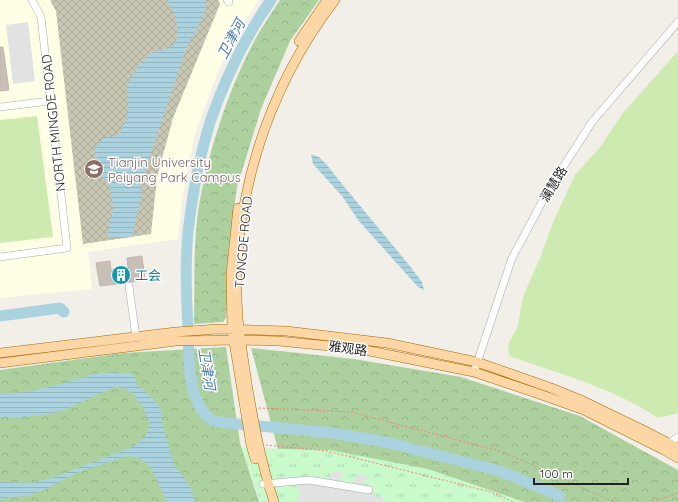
<svg xmlns="http://www.w3.org/2000/svg" width="678" height="502" viewBox="0 0 678 502" font-family="Quicksand,'Noto Sans SC',sans-serif">
<defs>
<pattern id="construction-cross-hatch" width="8" height="8" patternUnits="userSpaceOnUse"><rect width="8" height="8" fill="#c7c7b4"/><path d="M0 0l8 8M0 8l8-8" fill="none" stroke="#abab9a"/></pattern>
<pattern id="forest-crowns" width="20" height="18" patternUnits="userSpaceOnUse"><rect width="20" height="18" fill="#add19e"/><path d="M2 6a3 3 0 1 1 6 0M12 15a3 3 0 1 1 6 0" fill="none" stroke="#95b388"/></pattern>
<pattern id="park-tufts" width="24" height="20" patternUnits="userSpaceOnUse"><rect width="24" height="20" fill="#c8facc"/><path d="M3 7l-1-3M5 7V3M7 7l1-3M15 17l-1-3M17 17v-4M19 17l1-3" fill="none" stroke="#acd6af"/></pattern>
<pattern id="water-rules" width="6" height="5" patternUnits="userSpaceOnUse"><rect width="6" height="5" fill="#aad3df"/><path d="M0 2.5h6" fill="none" stroke="#92b5bf"/></pattern>
</defs>
<rect width="100%" height="100%" fill="#f2efe9"/>
<path fill="#ffffe5" d="M0,0H259L245,21L218,71L194,137L182,201L178,239L88,252L92,289L0,298Z"/>
<path fill="url(#construction-cross-hatch)" d="M50,0H218L220,4L173,118L157,177L151,234L83,244L56,11Z"/>
<path fill="#cdebb0" d="M678,51V413L658,418C614,388 559,374 509,356L508,345L517,328L524,294L540,258L554,220L575,175L601,146L622,114Z
M37,116L53,237L0,243V120Z"/>
<path fill="url(#forest-crowns)" d="M280,0H319L290,41L261,109L237,187L228,252V290L226,318L223,322L194,324C195,287 193,249 198,212C207,154 229,87 257,36C264,24 272,12 280,0Z
M226,347L240,443L259,502H0V370L123,353Z
M251,348L354,359L461,377L580,416L678,470V502H292Z"/>
<path fill="url(#park-tufts)" d="M242,448L330,450L428,469L525,502H260Z"/>
<path fill="#e2e2e2" d="M28,22L35,81L13,84L6,25Z
M334,471L345,473L338,481L351,483L360,474L369,477L361,485L370,487L376,498L381,495L384,502H298L296,498L302,496L296,484L283,486L275,488L271,479L310,477L328,479Z"/>
<path fill="url(#water-rules)" d="M167,0H206L205,13L186,49L140,186L142,194L132,237L118,238L107,237L113,209L109,182L100,176L94,148L104,137L118,136L128,117L127,84L141,62L155,51L170,48C173,45 177,41 177,37C179,25 173,10 167,0Z
M311,154L319,157L327,165L342,184L409,265L422,282L424,290L418,287L358,220L342,196L313,164Z
M113,372L133,374L138,385L157,403L161,410L162,423L174,465L183,476L192,491L195,502H167L151,468L139,457L127,456L76,473L44,490L27,496L9,497L0,500V482L33,483L55,477L133,447C141,441 151,433 149,422C146,408 132,386 115,387C112,388 109,390 106,391C93,396 80,403 67,409C45,417 23,417 0,417V394C31,394 59,384 88,376C96,373 105,373 113,372Z"/>
<g fill="none" stroke-linecap="round" stroke-linejoin="round">
<path stroke="#aad3df" stroke-width="11" d="M271,0C245,37 225,79 210,122C199,158 192,196 188,232C185,263 186,295 188,326C189,353 187,390 203,412C207,418 211,420 217,422L333,433L386,442L500,471L560,496
M0,316L60,308L64,312"/>
</g>
<path fill="#c7bfb8" stroke="#c4b6ab" d="M0,47H3L9,90L0,91Z
M142,256L145,280L132,282L129,281L125,283L100,286L96,263L110,261L111,270L128,268L127,258Z"/>
<g fill="none" stroke-linecap="round" stroke-linejoin="round">
<g stroke="#a9a9a9" stroke-width="8">
<path id="minor" d="M227,0L229,2
M0,107L50,101
M0,257L67,248L41,17L32,0
M129,286L136,337
M474,372L512,258L549,189L592,122L678,22
M666,447L669,443L678,437
M263,484L309,480L369,490"/>
</g>
<g stroke="#a06b00" stroke-width="10">
<path id="major" d="M299,41L327,0
M238,208L231,274L232,330L251,445L255,459
M0,353L176,332L218,329L286,331L387,343L477,362L551,388L583,401L645,431L678,448
M0,363L176,341L241,340L279,341L360,349L474,372L542,395L584,410L664,450L678,458
M274,502C261,463 254,424 247,384C244,362 240,340 238,318C230,204 266,90 335,0"/>
</g>
<path stroke="#fa8072" stroke-width="1" stroke-dasharray="2 2" stroke-linecap="butt" d="M259,408L351,412L503,452L614,502
M266,445L327,451L491,492L514,502
M653,502L678,493"/>
<use href="#minor" stroke="#fff" stroke-width="7"/>
<use href="#major" stroke="#fcd6a4" stroke-width="9"/>
</g>
<defs>
<g id="university-disc" transform="scale(1)"><circle r="9.5" fill="#8d6e63" stroke="#fff"/><path d="M0-5L7-2L0 1L-7-2ZM-4 1L0 2.5L4 1V4Q0 6-4 4Z" fill="#fff"/></g>
<g id="building-disc" transform="scale(1)"><circle r="9.5" fill="#0f9aa8" stroke="#fff"/><path d="M-4-6H4V6H1V3H-1V6H-4ZM-2.5-4.3h1.7v1.8h-1.7ZM.8-4.3h1.7v1.8H.8ZM-2.5-1h1.7V.8h-1.7ZM.8-1h1.7V.8H.8Z" fill="#fff"/></g>
</defs>
<g fill-rule="evenodd">
<use href="#university-disc" x="94" y="169"/>
<use href="#building-disc" x="121" y="275"/>
</g>
<g text-anchor="middle" stroke-width="3" stroke-linejoin="round" paint-order="stroke">
<g font-size="13" fill="#222" stroke="#fff">
<text transform="translate(53 123) rotate(-96)" y="5">NORTH MINGDE ROAD</text>
<text transform="translate(553 184) rotate(-59)" y="5">澜慧路</text>
<text transform="translate(243 242) rotate(-85)" y="5">TONGDE ROAD</text>
<text transform="translate(348 348) rotate(8)" y="5">雅观路</text>
</g>
<g font-size="13" fill="#785e54" stroke="#fff" text-anchor="start">
<text x="108" y="167">Tianjin University<tspan x="108" dy="15">Peiyang Park Campus</tspan></text>
</g>
<g font-size="13" fill="#0d838f" stroke="#fff" text-anchor="start">
<text x="135" y="280">工会</text>
</g>
<g font-size="14" font-style="italic" fill="#4a7aab" stroke="#fff">
<text transform="translate(231 39) rotate(-62)" y="5">卫津河</text>
<text transform="translate(207 369) rotate(81)" y="5">卫津河</text>
</g>
</g>
<path d="M534 478v6h94v-6" fill="none" stroke="#222222" stroke-width="2"/>
<text x="540" y="478" font-size="12" fill="#222222" stroke="#ffffff" stroke-width="3" paint-order="stroke">100 m</text>
</svg>
